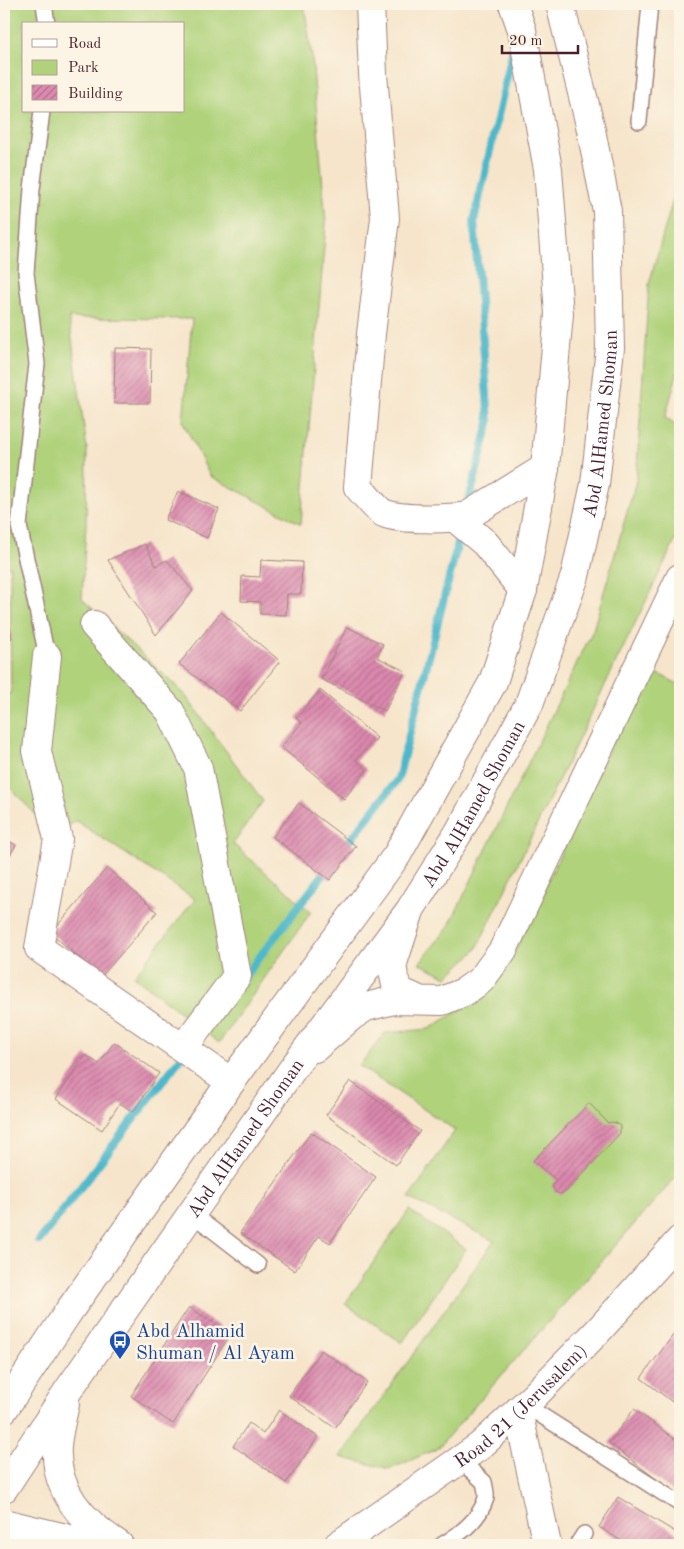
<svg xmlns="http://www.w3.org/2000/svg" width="684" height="1549" viewBox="0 0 684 1549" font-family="'Old Standard TT',serif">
<defs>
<pattern id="building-hatch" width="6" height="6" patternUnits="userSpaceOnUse" patternTransform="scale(1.25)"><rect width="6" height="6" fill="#db89ae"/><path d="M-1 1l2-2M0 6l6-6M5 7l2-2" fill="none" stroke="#b46f8e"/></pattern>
</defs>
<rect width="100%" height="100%" fill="#fcf5e5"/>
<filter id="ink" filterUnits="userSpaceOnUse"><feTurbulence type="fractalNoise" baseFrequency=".02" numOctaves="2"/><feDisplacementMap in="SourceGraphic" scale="10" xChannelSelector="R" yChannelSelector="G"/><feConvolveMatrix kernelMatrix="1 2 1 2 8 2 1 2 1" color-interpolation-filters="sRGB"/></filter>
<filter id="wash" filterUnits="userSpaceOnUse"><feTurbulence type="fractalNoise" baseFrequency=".0096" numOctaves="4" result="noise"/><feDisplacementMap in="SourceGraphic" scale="20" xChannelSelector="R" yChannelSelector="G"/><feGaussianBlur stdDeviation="1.12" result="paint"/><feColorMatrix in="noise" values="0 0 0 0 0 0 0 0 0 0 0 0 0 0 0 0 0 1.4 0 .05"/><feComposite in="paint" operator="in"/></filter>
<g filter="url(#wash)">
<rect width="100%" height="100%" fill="#f6e5cb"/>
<path fill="#afd27a" stroke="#7c7852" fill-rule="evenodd" d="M4,4H304L312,57L326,223L301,524L210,476L183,422L192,319L69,318L87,449L86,524L82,599L181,690L263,801L233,844L311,912L219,1043L134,976L195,899L76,821L54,833L4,782V695L11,693L10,566H4ZM24,24H184V111H24Z
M680,175V363L665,418L680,428V531L476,950L447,977L419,963L448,928L593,630L636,481L649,284Z
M647,668L680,685V1172L437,1449L390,1469L340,1457L494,1241L409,1198L455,1130L359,1066L385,1033L429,1029L463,1008L505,973Z
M409,1210L466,1249L402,1343L345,1304Z"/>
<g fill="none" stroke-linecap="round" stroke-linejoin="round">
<path stroke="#4db8ca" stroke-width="8" d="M467,508L489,423L474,221L514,45
M344,848L398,779L461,531
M244,977L329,867
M39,1241L183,1055"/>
</g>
<g id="blocks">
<path fill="url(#building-hatch)" d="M115,348L151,349L150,403H114Z
M178,491L219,509L207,538L165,520Z
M145,544L156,566L167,560L193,591L156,635L108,560Z
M261,560L302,562L301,594H287L286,615L260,614V602L241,601L242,576L260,577Z
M4,607L12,638L4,640Z
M221,612L280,661L240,711L179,664Z
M347,627L383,644L377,657L405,671L385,711L321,679Z
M320,690L377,738L356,760L367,770L344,799L281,747L302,723L296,718Z
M299,803L356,846L330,880L273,837Z
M4,838L16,845L4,865Z
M107,868L157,912L101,977L51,933Z
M114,1042L159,1073L133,1112L120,1103L102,1130L56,1099L86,1055L99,1064Z
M350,1081L420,1131L396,1165L326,1115Z
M589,1103L608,1123L611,1122L616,1123L620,1126V1133L567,1191L560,1194L555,1192L552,1186L556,1180L533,1161Z
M311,1132L376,1177L330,1243L319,1236L295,1271L240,1233Z
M189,1307L231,1334L173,1424L131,1396Z
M680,1326V1408L641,1378Z
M321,1350L367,1382L335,1428L289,1396Z
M634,1409L680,1443V1497L609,1443Z
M279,1410L318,1437L286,1483L233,1446L249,1423L263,1434Z
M618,1497L680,1535V1541L678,1545H628L599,1527Z"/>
</g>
</g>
<g filter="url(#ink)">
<use href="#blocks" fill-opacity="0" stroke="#a0827b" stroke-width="1"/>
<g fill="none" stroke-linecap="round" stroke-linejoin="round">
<g stroke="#a0827b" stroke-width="18">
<path id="service" d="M44,4L47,24
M42,111L32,189L26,273L37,364L19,526L47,656
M639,121L650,4
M192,1214L258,1265
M525,1405L680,1504
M442,1545C459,1535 480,1519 486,1498C487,1494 485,1487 484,1482L461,1461
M577,1545L584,1534"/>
</g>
<g stroke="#a0827b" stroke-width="30">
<path id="minor" d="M370,4L373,74L385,218L371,334L358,487C364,493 378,512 386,514C402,520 451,519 467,516L545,468
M455,518L485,543L523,590
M94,625L170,711L198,768L237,976L183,1048
M47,656L37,751L58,839L39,948L231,1082
M409,914L392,966L397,990L419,1000
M315,1048L352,1016L366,1007L394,1000L442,1001L464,992L481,980L503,950L680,578
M518,1411L547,1545"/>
</g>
<g stroke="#a0827b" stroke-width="30">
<g id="secondary">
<path d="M65,1404C62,1418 58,1432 57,1446C54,1491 84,1523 119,1545"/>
<path d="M4,1409L69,1311L231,1082L397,855L493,682L523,590L545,468L559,314L548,169L522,30L513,4"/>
<path id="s1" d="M4,1488L69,1389L296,1064L410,910L459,832L529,704L575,576L595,484L610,348L607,211L590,125L560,4"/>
<path d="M4,1523L95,1545"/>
<path id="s2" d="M338,1545L480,1446L533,1397L598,1331L680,1240"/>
</g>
</g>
<use href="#service" stroke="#fff" stroke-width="15"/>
<use href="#minor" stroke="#fff" stroke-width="28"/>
<use href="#secondary" stroke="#fff" stroke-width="28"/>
</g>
</g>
<defs>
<g id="bus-pin" transform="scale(1.125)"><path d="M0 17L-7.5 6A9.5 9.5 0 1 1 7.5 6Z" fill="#1a4fb4" stroke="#fcf5e5"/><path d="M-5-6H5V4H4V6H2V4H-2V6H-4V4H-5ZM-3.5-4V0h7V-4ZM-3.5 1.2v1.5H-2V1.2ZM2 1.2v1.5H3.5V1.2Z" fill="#fff"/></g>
</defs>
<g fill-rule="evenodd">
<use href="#bus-pin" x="120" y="1341"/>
</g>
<g text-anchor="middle" stroke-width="5" stroke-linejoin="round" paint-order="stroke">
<g font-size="19" fill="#4a1f2b" stroke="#fcf5e5">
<text dy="7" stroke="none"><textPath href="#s1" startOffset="1235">Abd AlHamed Shoman</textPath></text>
<text dy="7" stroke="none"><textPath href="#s1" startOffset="830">Abd AlHamed Shoman</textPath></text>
<text dy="7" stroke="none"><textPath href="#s1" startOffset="425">Abd AlHamed Shoman</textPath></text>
<text dy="7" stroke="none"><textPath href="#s2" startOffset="230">Road 21 (Jerusalem)</textPath></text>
</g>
<g font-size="19" fill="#164399" stroke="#fcf5e5" text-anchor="start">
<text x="136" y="1337">Abd Alhamid<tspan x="136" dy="22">Shuman / Al Ayam</tspan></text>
</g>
</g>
<rect width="684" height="1549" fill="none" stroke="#fcf5e5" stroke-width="20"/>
<rect x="22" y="22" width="162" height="90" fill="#fcf5e5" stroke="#b59f9b"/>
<rect x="32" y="39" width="25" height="8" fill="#ffffff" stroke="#b59f9b"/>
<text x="68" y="48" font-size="15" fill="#4a1f2b">Road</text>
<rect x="32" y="60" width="25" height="15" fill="#afd27a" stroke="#b59f9b"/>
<text x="68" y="72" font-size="15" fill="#4a1f2b">Park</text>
<rect x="32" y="85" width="25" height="15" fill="url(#building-hatch)" stroke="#b59f9b"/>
<text x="68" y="98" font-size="15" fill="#4a1f2b">Building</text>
<path d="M502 45v8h76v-8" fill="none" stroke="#4a1f2b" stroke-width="2.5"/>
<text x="509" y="45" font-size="15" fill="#4a1f2b" stroke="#fcf5e5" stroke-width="4" paint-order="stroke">20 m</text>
</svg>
